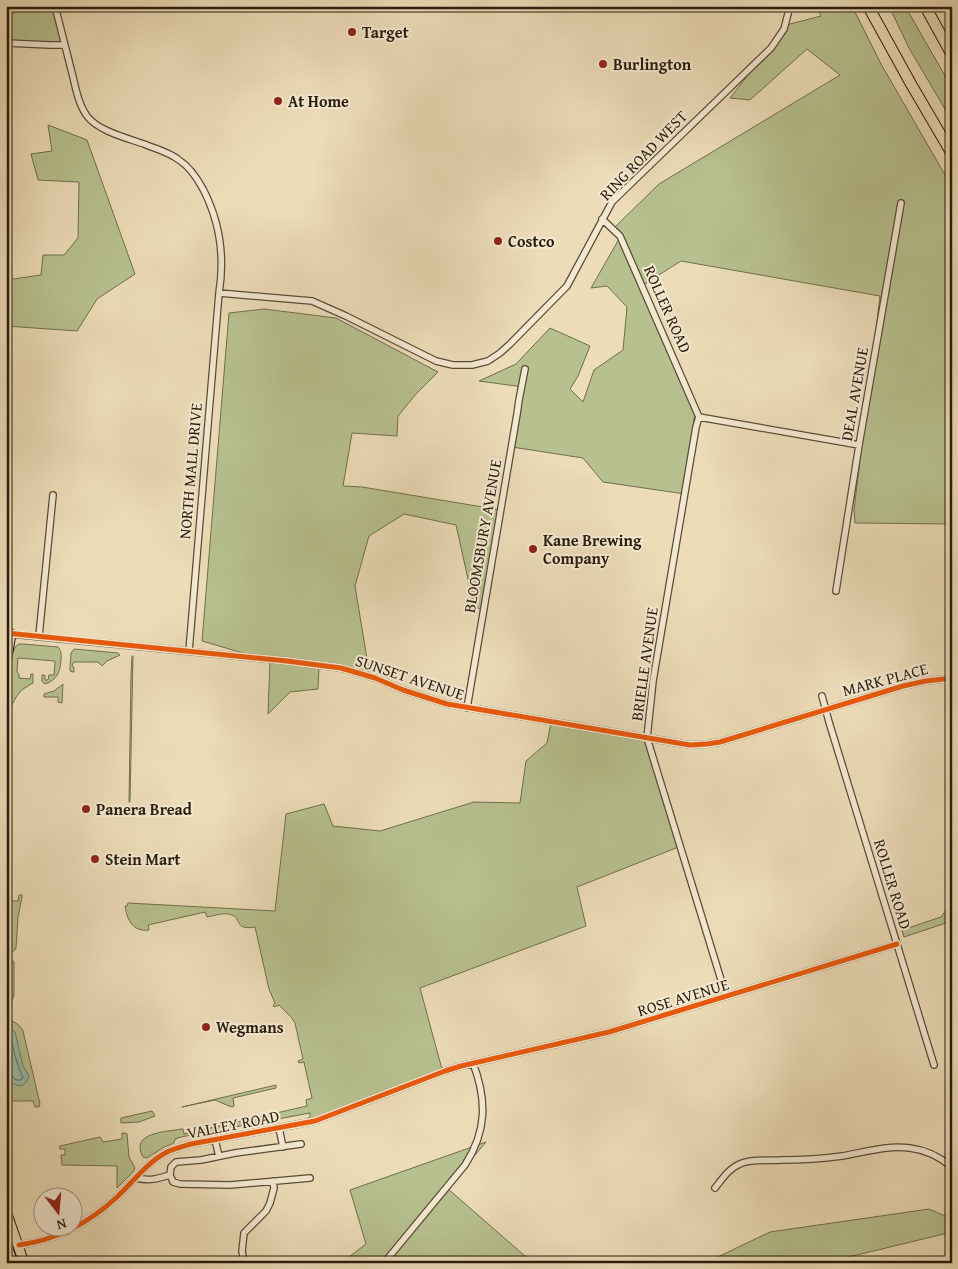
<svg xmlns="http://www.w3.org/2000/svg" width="958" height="1269" viewBox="0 0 958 1269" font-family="'Gentium Book Plus',serif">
<rect width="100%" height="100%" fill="#ecdcb8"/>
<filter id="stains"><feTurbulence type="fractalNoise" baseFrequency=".004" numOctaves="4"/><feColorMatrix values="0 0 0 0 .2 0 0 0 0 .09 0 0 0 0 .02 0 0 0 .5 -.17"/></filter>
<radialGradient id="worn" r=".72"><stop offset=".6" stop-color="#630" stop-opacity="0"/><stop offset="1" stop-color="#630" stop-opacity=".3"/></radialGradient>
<path fill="#b7c08f" stroke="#706e4e" d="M18,6H56L66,46L6,43V13H15Z
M817,6H852L881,64L952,187V524L855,523L854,510L880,296L681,261L643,285L695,410L685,494L603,482L583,458L512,447L523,387L479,381L516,364L550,328L590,346L578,376L570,389L583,402L594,370L623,350L627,307L607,286L591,288L619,239L615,227L659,184L840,75L807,49L750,100L730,98L784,29L790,24L821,16Z
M889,6H905L952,88V121L909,48Z
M48,125L87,140L135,274L97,299L77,331L6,326V280L41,275L43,255H64L78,238L79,182L38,180L31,154L52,151Z
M264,309L336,318L438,372L416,394L398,416L397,436L352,433L343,486L362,487L501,510L484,611L474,606L456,525L404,514L369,536L355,586L370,677L319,665L318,689L290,692L268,714L270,661L202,641L229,313Z
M19,644H23L58,647C62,652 61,654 61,660C60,672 57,680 45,684L42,681V675H45V680H48L49,675H54L55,661L18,658L17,672L19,674V678L30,679L31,674H33V683C30,685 26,687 23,689C8,703 8,722 8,740L6,742V701L8,694L12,655L15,647Z
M74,649L118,653L120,655L107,661L102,666L98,662H74L72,665L74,668V672H73L70,671V668L71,653Z
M132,656H133L130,802H129L131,675Z
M63,684L62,703L58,702V697H44V694L54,691Z
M551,723L644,738L654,764L681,846L577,887L586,926L420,988L443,1073L301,1125L310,1116V1113L181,1137L175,1139L174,1143L164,1147L147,1158L143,1157C129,1132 167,1132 181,1129H183L184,1134L307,1106L306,1100L312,1098L304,1062L299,1063L298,1061L303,1059L295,1023L292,1018L279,1005L274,1007L273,1006L275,1003L269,989L255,927C232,931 244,916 228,914C221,913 213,916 207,917L205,912L148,925L149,930C133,932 127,920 125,906H127L128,903L275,911L286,814L324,804L333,826L380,831L474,802L520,803L526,761L547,743Z
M19,895H22V897L18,917L16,948L14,951L8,952L6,951V901H18Z
M952,902V921L904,937L902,930L941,917Z
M6,960H12L14,962V996L11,1003L6,1008Z
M6,1020C15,1021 19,1024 23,1031L40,1104L39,1107H35L33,1101H6L7,1093L6,1091Z
M276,1085V1088L233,1098L234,1106L233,1107L229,1106L215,1100L182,1107Z
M152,1111L155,1116L139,1122L121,1123V1118Z
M122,1133H124L127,1134L129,1157L135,1168L133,1172L117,1188V1166L62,1165L61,1155H65V1149H60L59,1147L60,1146L100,1137L103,1142L122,1139Z
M486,1142L447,1188L533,1263H341L366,1244L350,1190Z
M929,1209L952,1219V1232L824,1263H705L770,1232Z"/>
<path fill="#99bcab" stroke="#6c7c6c" d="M11,1029L15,1032L23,1066L29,1076C24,1092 12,1086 6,1075V1030Z"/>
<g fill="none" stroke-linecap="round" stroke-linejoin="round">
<path stroke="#616c5c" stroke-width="1" d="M6,1035L11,1036C14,1052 16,1063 23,1077L21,1080H16L11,1075L6,1074"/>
<g stroke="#5a4c38" stroke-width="8">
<path id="street" d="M55,6C61,30 67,53 73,77C76,90 79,105 87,116C98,131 127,138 144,144C156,149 169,152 179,160C190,167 197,178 203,189C220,222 225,256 219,293L189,651
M6,43L50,45H64
M602,219L620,236L699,417
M219,293L312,301L346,316L436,361L453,365H472L488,361L500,353L510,344L567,286L612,202L771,48L784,29L790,6
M699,417L696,427L653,681L647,738L726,996
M699,417L859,445
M836,591L859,445L901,203
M11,634L287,661L341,668L375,678L403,690L447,704L690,745L707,744L720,742L903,686L926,681L952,678
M39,636L53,495
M822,696L829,722L934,1065
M467,708L517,414L519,400L525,369
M279,1128L283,1147
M215,1140L219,1156
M170,1175L171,1167L176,1162L201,1160L235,1153L301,1144
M136,1178C150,1181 157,1179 170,1175L173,1182L180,1184L230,1185L310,1178
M715,1188C723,1178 729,1168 742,1163C754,1159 768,1161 781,1160C801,1160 821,1159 842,1156C865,1152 887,1145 910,1148C926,1150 940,1157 952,1167
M19,1245C57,1240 89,1223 117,1197C134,1181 148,1161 169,1151C176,1148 184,1146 191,1144L315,1121L445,1071L461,1066L609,1032L897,944
M244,1263L242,1251L244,1233L266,1211L270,1203L274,1188L273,1181
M384,1263L465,1165C487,1131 487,1100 473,1063"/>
</g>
<g stroke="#291c0d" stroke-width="11">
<path id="primary" d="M6,663L11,634
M6,1211L24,1263
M6,1244L13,1263"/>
</g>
<g stroke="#291c0d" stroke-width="12">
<path id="highway" d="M868,6L911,84L952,154
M925,6L952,55"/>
</g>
<use href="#street" stroke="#f3e8d1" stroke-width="5.5"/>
<use href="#primary" stroke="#ecdcb8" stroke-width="9"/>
<use href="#highway" stroke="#ecdcb8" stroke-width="10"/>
<g stroke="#f3e8d1" stroke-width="8">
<path id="cycleway" d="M6,633L287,661L341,668L375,678L403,690L447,704L690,745L707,744L720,742L903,686L926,681L952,678
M19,1245C57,1240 89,1223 117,1197C134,1181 148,1161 169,1151C176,1148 184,1146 191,1144L315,1121L445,1071L461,1066L609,1032L897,944"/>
</g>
<use href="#cycleway" stroke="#e8590c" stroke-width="5"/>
</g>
<g fill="#8f2418" stroke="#f3e8d1" stroke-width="2">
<circle cx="352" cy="32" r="5"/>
<circle cx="603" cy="64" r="5"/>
<circle cx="278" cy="101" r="5"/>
<circle cx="498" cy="241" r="5"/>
<circle cx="533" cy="549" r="5"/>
<circle cx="86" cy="809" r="5"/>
<circle cx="95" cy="859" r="5"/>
<circle cx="206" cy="1027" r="5"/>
</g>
<g text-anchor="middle" stroke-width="4" stroke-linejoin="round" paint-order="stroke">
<g font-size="16" font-weight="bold" fill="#291c0d" stroke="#f3e8d1" text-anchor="start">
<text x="362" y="38">Target</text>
<text x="613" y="70">Burlington</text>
<text x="288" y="107">At Home</text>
<text x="508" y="247">Costco</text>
<text x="543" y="546">Kane Brewing<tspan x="543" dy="18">Company</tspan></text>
<text x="96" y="815">Panera Bread</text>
<text x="105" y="865">Stein Mart</text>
<text x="216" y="1033">Wegmans</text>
</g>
<g font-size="16" fill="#291c0d" stroke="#f3e8d1">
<text transform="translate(643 155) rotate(-46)" y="6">RING ROAD WEST</text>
<text transform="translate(668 309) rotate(66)" y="6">ROLLER ROAD</text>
<text transform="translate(854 394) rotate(-80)" y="6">DEAL AVENUE</text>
<text transform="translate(190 471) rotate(-85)" y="6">NORTH MALL DRIVE</text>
<text transform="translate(482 536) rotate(-80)" y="6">BLOOMSBURY AVENUE</text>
<text transform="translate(644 664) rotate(-82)" y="6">BRIELLE AVENUE</text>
<text transform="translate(410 677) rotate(18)" y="6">SUNSET AVENUE</text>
<text transform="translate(885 679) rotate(-15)" y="6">MARK PLACE</text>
<text transform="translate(893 884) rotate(73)" y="6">ROLLER ROAD</text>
<text transform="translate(683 997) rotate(-17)" y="6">ROSE AVENUE</text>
<text transform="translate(233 1124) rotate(-11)" y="6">VALLEY ROAD</text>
</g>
</g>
<rect width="958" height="1269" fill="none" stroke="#ecdcb8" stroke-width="25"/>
<rect x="8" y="8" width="943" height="1254" fill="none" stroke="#291c0d" stroke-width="2.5"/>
<rect x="12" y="12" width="933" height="1244" fill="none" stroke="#291c0d"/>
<g transform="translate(58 1212) rotate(164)"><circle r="24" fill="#f3e8d1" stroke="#a29683"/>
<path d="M0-4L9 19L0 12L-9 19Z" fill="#8f2418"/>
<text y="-8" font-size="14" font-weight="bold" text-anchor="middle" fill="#291c0d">N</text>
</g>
<rect width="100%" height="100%" filter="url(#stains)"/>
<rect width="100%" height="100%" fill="url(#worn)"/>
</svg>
